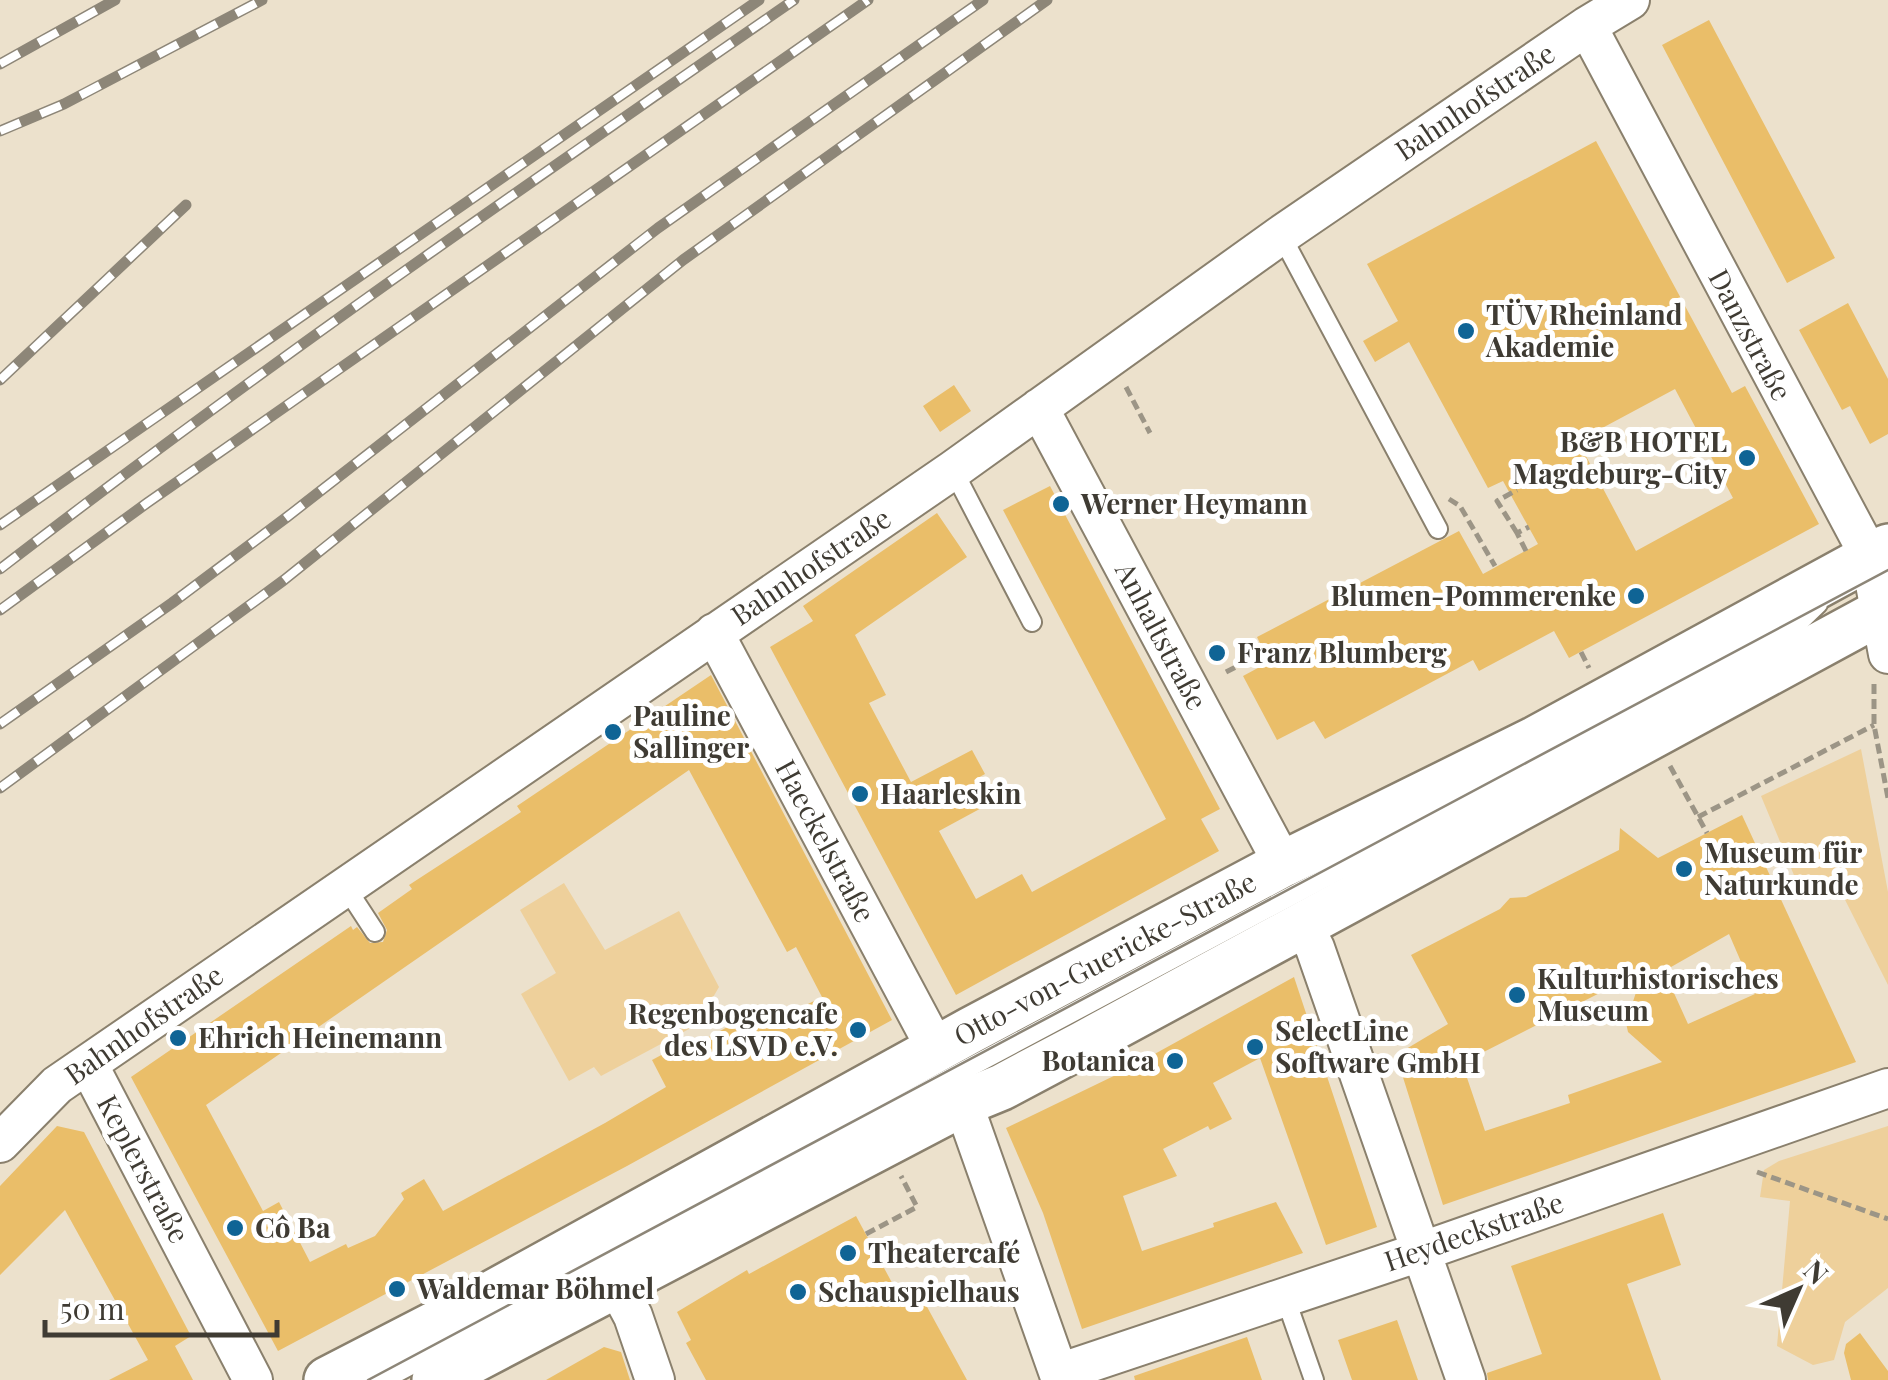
<svg xmlns="http://www.w3.org/2000/svg" width="1888" height="1380" viewBox="0 0 1888 1380" font-family="'Playfair Display',serif">
<rect width="100%" height="100%" fill="#ece1cc"/>
<path fill="#eed09b" d="M1861,749L1888,892V985L1834,878L1801,892L1761,796Z
M564,883L605,950L679,911L719,987L712,999L719,1013L601,1076L594,1067L569,1081L521,994L556,973L520,910Z
M1888,1126V1288L1845,1322L1834,1360L1813,1365L1777,1346L1790,1201L1760,1197L1764,1170L1779,1161Z"/>
<path fill="#eabe69" fill-rule="evenodd" d="M1709,20L1835,258L1787,283L1662,45Z
M1596,141L1732,393L1745,386L1819,524L1569,658L1554,631L1479,671L1473,660L1325,739L1314,721L1277,740L1243,676L1269,662L1257,637L1459,531L1483,574L1538,544L1503,481L1488,488L1409,342L1375,362L1363,341L1398,321L1367,264ZM1675,389L1733,498L1636,551L1578,441Z
M1848,303L1888,379V434L1870,444L1850,406L1842,410L1799,330Z
M954,385L971,411L940,432L923,406Z
M1050,486L1220,809L1201,819L1219,851L956,995L770,647L813,621L803,606L937,513L967,557L855,635L886,695L869,703L911,782L972,750L985,774L974,780L987,805L939,831L976,899L1022,874L1032,892L1166,819L1003,510Z
M711,675L892,1020L627,1166L278,1351L131,1077L351,926L353,930L357,927L370,943L383,942L387,930L378,913L412,889L409,885L521,812L517,806ZM689,770L787,952L796,947L822,997L764,1026L757,1011L696,1044L693,1038L652,1060L666,1087L605,1123L443,1211L424,1179L401,1193L404,1199L375,1236L348,1248L346,1244L310,1262L279,1202L263,1211L206,1105Z
M1742,815L1856,1062L1443,1205L1396,1055L1448,1024L1411,955L1500,909L1510,898L1526,897L1619,850L1620,828L1658,858ZM1729,934L1755,994L1688,1024L1664,971ZM1643,971L1626,1023L1628,1032L1662,1062L1568,1095L1570,1103L1485,1131L1462,1063Z
M1294,977L1377,1227L1326,1245L1260,1058L1213,1083L1232,1119L1210,1130L1208,1126L1163,1149L1177,1176L1123,1196L1142,1251L1214,1227L1213,1223L1276,1202L1303,1253L1082,1329L1043,1213L1006,1128L1122,1072Z
M57,1126L84,1132L191,1336L175,1346L193,1380H109L148,1360L65,1210L0,1275V1186Z
M1663,1213L1681,1265L1627,1284L1661,1380H1488L1487,1373L1542,1354L1511,1266Z
M856,1216L897,1292L914,1283L967,1380H706L686,1343L691,1340L677,1312L747,1270L749,1274Z
M1397,1320L1418,1380H1352L1338,1340Z
M1860,1333L1888,1371V1380H1851L1844,1353L1846,1344Z
M1247,1337L1262,1380H1135L1134,1376Z
M604,1347L621,1352L630,1380H546Z"/>
<g fill="none" stroke-linecap="round" stroke-linejoin="round">
<g stroke="#8a806d" stroke-width="22">
<path id="service" d="M1281,235L1438,529
M953,470L1032,622
M345,886L375,932
M1285,1297L1314,1380
M383,1380L1792,629L1818,604"/>
</g>
<g stroke="#8a806d" stroke-width="42">
<path id="minor" d="M1587,26L1870,557L1888,654
M1039,408L1283,864
M714,633L936,1049
M1303,925L1315,948L1466,1380
M88,1064L253,1380
M963,1103L1061,1380
M0,1143L57,1085L953,470L1281,235L1587,26L1630,0
M617,1286L633,1316L655,1380
M1059,1373L1420,1252L1888,1088"/>
</g>
<g stroke="#8a806d" stroke-width="50">
<path id="tertiary" d="M327,1380L453,1315L971,1030L1283,864L1534,740L1888,547
M435,1380L963,1103L1002,1087L1083,1044L1888,608"/>
</g>
<path stroke="#9c9586" stroke-width="5" stroke-dasharray="10 5" stroke-linecap="butt" d="M1126,387L1150,433
M1449,499L1460,506L1495,566
M1517,533L1497,501L1517,490
M1526,551L1517,533L1529,527
M1581,652L1589,668
M1226,672L1255,657L1260,667
M1874,684V725L1888,798
M1670,766L1707,833
M1698,817L1874,725
M1757,1172L1888,1219
M866,1234L917,1207L901,1176"/>
<use href="#service" stroke="#fff" stroke-width="18"/>
<use href="#minor" stroke="#fff" stroke-width="38"/>
<use href="#tertiary" stroke="#fff" stroke-width="45"/>
<path stroke="#8d8678" stroke-width="2.5" d="M368,1380L1888,570"/>
<g stroke="#8d8678" stroke-width="11">
<path id="rail" d="M0,64L115,0
M0,131L64,104L262,0
M0,380L186,205
M0,525L759,0
M0,569C258,370 526,185 794,0
M0,610L147,503L868,0
M0,724L172,603L287,517L658,228L983,0
M0,788L284,580L683,260L1047,0"/>
</g>
<use href="#rail" stroke="#fff" stroke-width="8" stroke-dasharray="22" stroke-linecap="butt"/>
</g>
<g fill="#0f6495" stroke="#fff" stroke-width="4">
<circle cx="1466" cy="331" r="10"/>
<circle cx="1747" cy="458" r="10"/>
<circle cx="1061" cy="504" r="10"/>
<circle cx="1636" cy="596" r="10"/>
<circle cx="1217" cy="653" r="10"/>
<circle cx="613" cy="732" r="10"/>
<circle cx="860" cy="794" r="10"/>
<circle cx="1684" cy="869" r="10"/>
<circle cx="1517" cy="995" r="10"/>
<circle cx="858" cy="1030" r="10"/>
<circle cx="178" cy="1038" r="10"/>
<circle cx="1255" cy="1047" r="10"/>
<circle cx="1175" cy="1061" r="10"/>
<circle cx="235" cy="1228" r="10"/>
<circle cx="848" cy="1253" r="10"/>
<circle cx="397" cy="1289" r="10"/>
<circle cx="798" cy="1292" r="10"/>
</g>
<g text-anchor="middle" stroke-width="10" stroke-linejoin="round" paint-order="stroke">
<g font-size="28" fill="#3f3b33" stroke="#fff">
<text transform="translate(1475 102) rotate(-34)" y="10">Bahnhofstraße</text>
<text transform="translate(1750 335) rotate(62)" y="10">Danzstraße</text>
<text transform="translate(811 567) rotate(-34)" y="10">Bahnhofstraße</text>
<text transform="translate(1161 636) rotate(62)" y="10">Anhaltstraße</text>
<text transform="translate(825 841) rotate(62)" y="10">Haeckelstraße</text>
<text transform="translate(1105 959) rotate(-28)" y="10">Otto-von-Guericke-Straße</text>
<text transform="translate(144 1025) rotate(-35)" y="10">Bahnhofstraße</text>
<text transform="translate(143 1169) rotate(62)" y="10">Keplerstraße</text>
<text transform="translate(1474 1232) rotate(-19)" y="10">Heydeckstraße</text>
</g>
<g font-size="28" font-weight="bold" fill="#3f3b33" stroke="#fff" text-anchor="start">
<text x="1486" y="325">TÜV Rheinland<tspan x="1486" dy="32">Akademie</tspan></text>
<text x="1727" y="452" text-anchor="end">B&amp;B HOTEL<tspan x="1727" dy="32">Magdeburg-City</tspan></text>
<text x="1081" y="514">Werner Heymann</text>
<text x="1616" y="606" text-anchor="end">Blumen-Pommerenke</text>
<text x="1237" y="663">Franz Blumberg</text>
<text x="633" y="726">Pauline<tspan x="633" dy="32">Sallinger</tspan></text>
<text x="880" y="804">Haarleskin</text>
<text x="1704" y="863">Museum für<tspan x="1704" dy="32">Naturkunde</tspan></text>
<text x="1537" y="989">Kulturhistorisches<tspan x="1537" dy="32">Museum</tspan></text>
<text x="838" y="1024" text-anchor="end">Regenbogencafe<tspan x="838" dy="32">des LSVD e.V.</tspan></text>
<text x="1275" y="1041">SelectLine<tspan x="1275" dy="32">Software GmbH</tspan></text>
<text x="198" y="1048">Ehrich Heinemann</text>
<text x="1155" y="1071" text-anchor="end">Botanica</text>
<text x="255" y="1238">Cô Ba</text>
<text x="868" y="1263">Theatercafé</text>
<text x="417" y="1299">Waldemar Böhmel</text>
<text x="818" y="1302">Schauspielhaus</text>
</g>
</g>
<g transform="translate(1798 1290) rotate(45)" stroke="#ffffff" stroke-width="8" paint-order="stroke">
<path d="M0-8L18 38L0 25L-18 38Z" fill="#3f3b33"/>
<text y="-15" font-size="28" font-weight="bold" text-anchor="middle" fill="#3f3b33">N</text>
</g>
<path d="M45 1320v15h232v-15" fill="none" stroke="#3f3b33" stroke-width="5"/>
<text x="60" y="1320" font-size="30" fill="#3f3b33" stroke="#ffffff" stroke-width="8" paint-order="stroke">50 m</text>
</svg>
